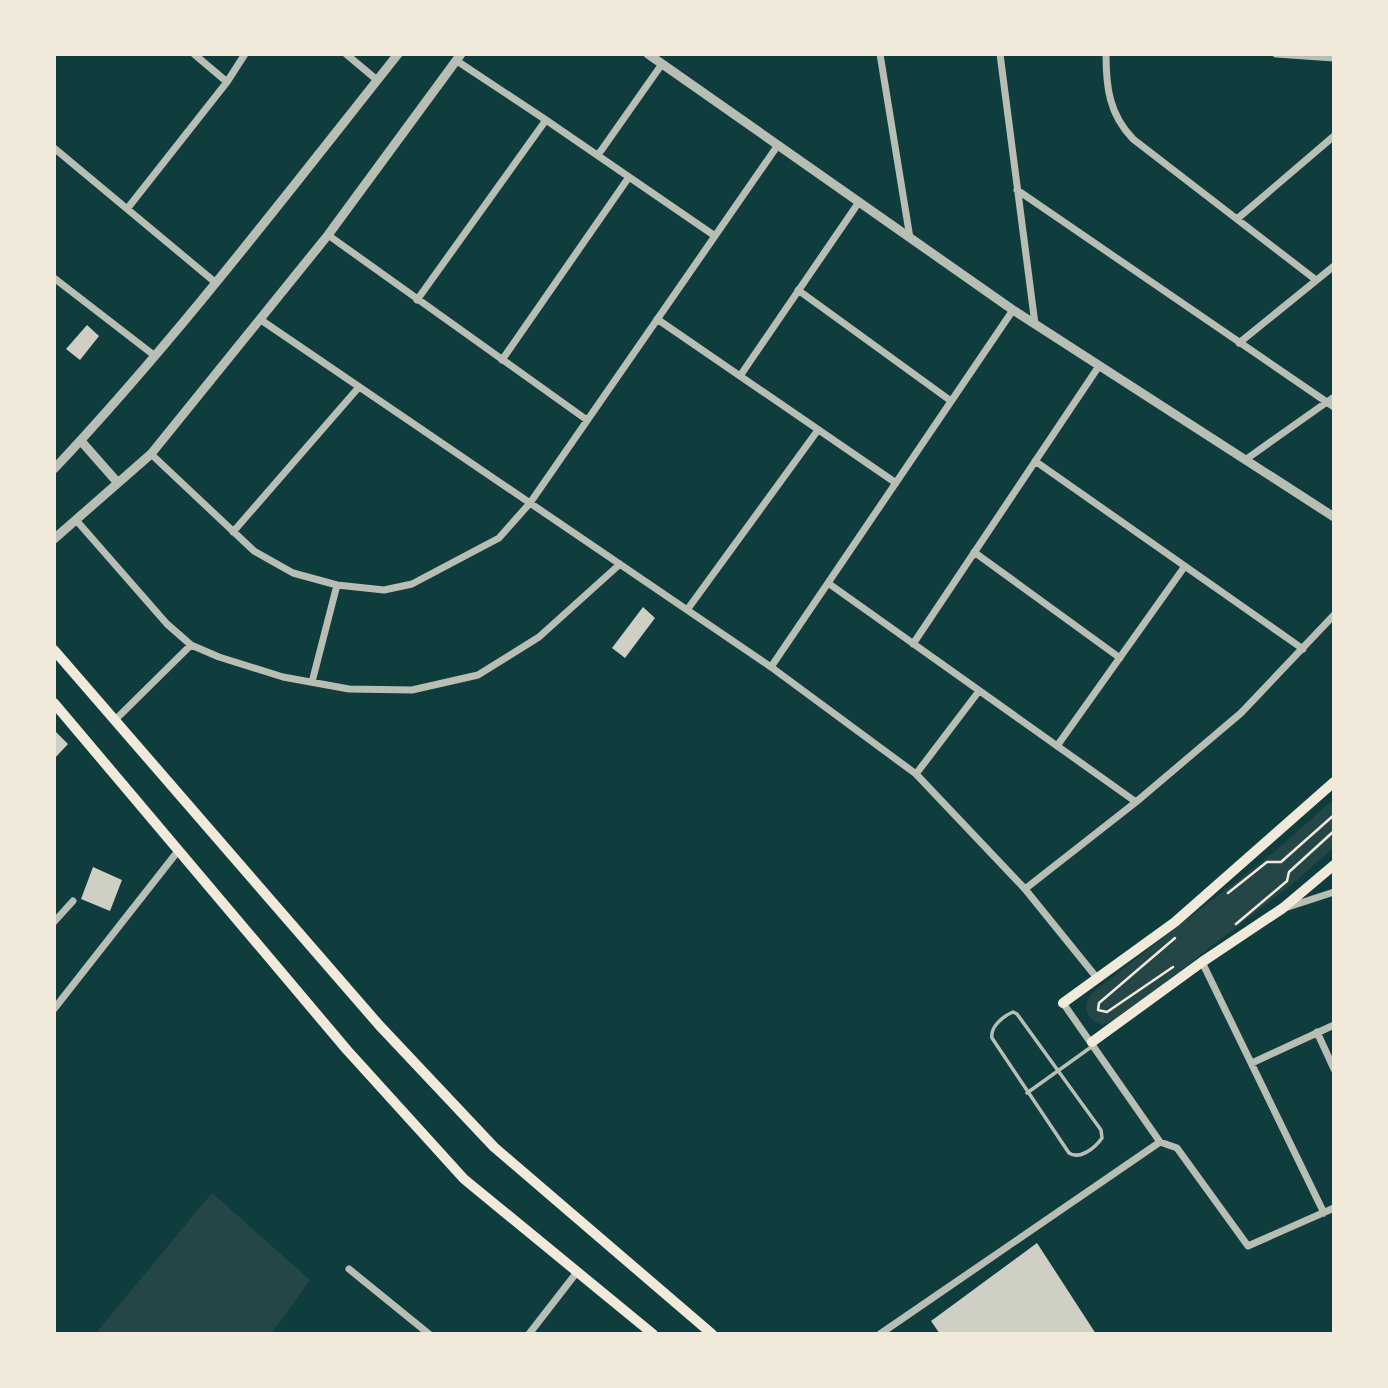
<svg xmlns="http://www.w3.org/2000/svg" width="1388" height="1388" viewBox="0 0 1388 1388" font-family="Overpass,sans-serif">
<rect width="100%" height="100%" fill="#0f3d3e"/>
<path fill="#244646" d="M1334,799V847L1296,881L1115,1021L1103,1025C1086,1020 1081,1005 1093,992L1273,853Z
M212,1193L310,1280L271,1334H95Z"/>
<path fill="#cfcfc3" d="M87,325L99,336L80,360L66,349Z
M643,607L655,618L625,658L612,648Z
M54,730L68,744L54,759Z
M93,867L122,880L110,911L81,899Z
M1037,1243L1096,1334H940L931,1321Z"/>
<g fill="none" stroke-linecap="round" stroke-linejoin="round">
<path stroke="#f1e9da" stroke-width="2.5" d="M1228,893L1267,862H1281L1334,815
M1236,924L1287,881L1289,872L1334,831
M1173,967L1107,1012L1098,1010L1099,1003L1175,938"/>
<path stroke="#b8beb3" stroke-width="3.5" d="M1013,1012L1017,1014L1101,1130L1102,1138C1095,1148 1080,1160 1069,1153L992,1038C990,1027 1003,1016 1013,1012Z
M1027,1093L1094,1045"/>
<path stroke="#b8beb3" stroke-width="7" d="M194,54L227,82
M346,54L377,80
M880,54L910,238
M1000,54L1035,324
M1106,54C1106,87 1109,114 1133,139L1316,280
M1276,54L1334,58
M457,61L546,120L715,236
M54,148L216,283
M598,155L662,64
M1017,190L1334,407
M127,209L227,82L245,54
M1237,219L1334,136
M328,235L587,420
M54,278L155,356
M798,290L951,401
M417,300L546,120
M657,319L896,483
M261,320L771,667L916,774L1025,889L1097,978
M1239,343L1334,266
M502,360L629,177
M740,376L859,202
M151,454L254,551L293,573L337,585L384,590L412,584L499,538L530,503L778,145
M1245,460L1334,397
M1035,461L1303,649
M76,520L167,624L191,645L219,657L283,677L349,689L412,690L478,675L539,637L620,564
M233,532L359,387
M974,552L1120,658
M828,583L1136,802
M687,610L818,430
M913,644L1099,366
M771,667L1013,310
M312,682L337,585
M114,721L191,645
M1057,746L1185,566
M916,774L979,691
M1025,889L1136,802L1241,713L1334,615
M1288,907L1334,892
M54,922L73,901
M1202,962L1324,1213
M1063,1003L1160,1142L1177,1148L1248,1246L1334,1208
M54,1009L178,851
M1317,1032L1334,1069
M1252,1063L1334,1025
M349,1269L429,1334
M529,1334L577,1272
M880,1334L1160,1142"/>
<path stroke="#b8beb3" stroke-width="9" d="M648,54L1013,310L1334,517
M81,441L118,483
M54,469C177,338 286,195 398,54
M54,539L151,454L328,235L461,54"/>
<path stroke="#f1e9da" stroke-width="10" d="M1063,1003L1175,922L1334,782
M1092,1042L1202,962L1283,908L1334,865"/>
<path stroke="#f1e9da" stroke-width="10" d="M54,650L379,1025L494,1147L712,1334
M54,703L347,1050L464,1179L653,1334"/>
</g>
<rect width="1388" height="1388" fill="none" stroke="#f1e9da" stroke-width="112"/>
</svg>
